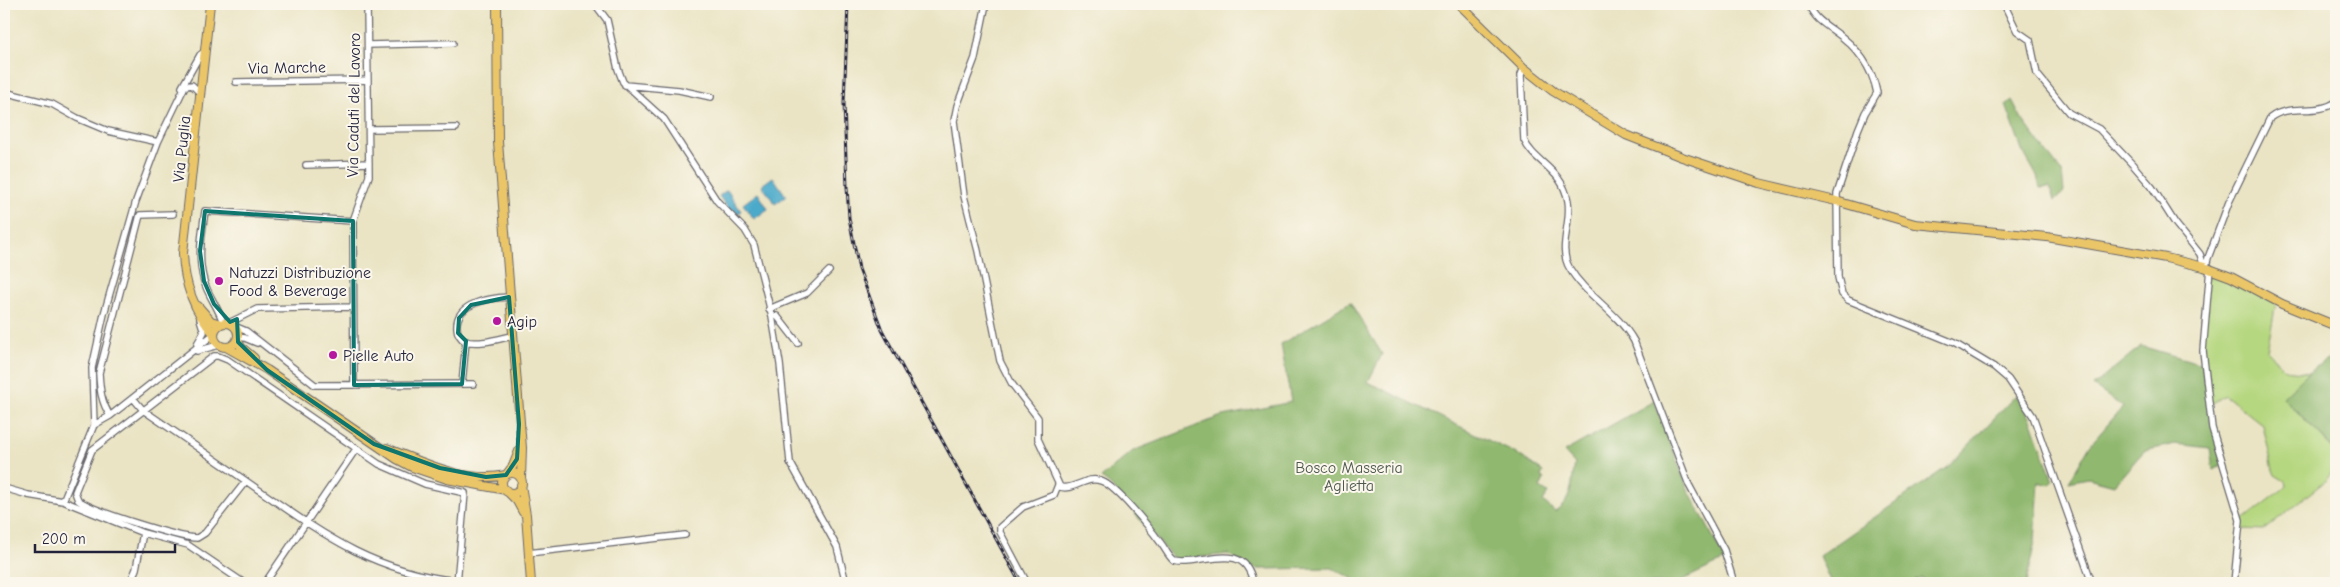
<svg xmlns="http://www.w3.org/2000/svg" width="2340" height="587" viewBox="0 0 2340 587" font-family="'Comic Neue',sans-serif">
<rect width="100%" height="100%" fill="#fbf7ec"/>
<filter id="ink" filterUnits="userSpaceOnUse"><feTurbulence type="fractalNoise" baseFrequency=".02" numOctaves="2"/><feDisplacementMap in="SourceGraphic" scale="10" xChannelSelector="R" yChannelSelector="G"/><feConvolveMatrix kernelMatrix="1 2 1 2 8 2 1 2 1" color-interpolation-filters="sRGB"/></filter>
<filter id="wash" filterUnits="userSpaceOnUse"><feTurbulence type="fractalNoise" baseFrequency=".0096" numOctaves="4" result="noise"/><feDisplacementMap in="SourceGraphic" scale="20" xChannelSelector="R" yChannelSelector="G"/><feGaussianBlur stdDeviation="1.12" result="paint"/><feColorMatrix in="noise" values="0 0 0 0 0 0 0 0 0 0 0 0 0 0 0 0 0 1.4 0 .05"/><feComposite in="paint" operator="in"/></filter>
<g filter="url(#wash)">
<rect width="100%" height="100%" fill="#eae4c4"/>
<path fill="#b5d77f" stroke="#6c7c5d" d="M2209,270L2276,303L2267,351L2285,370L2309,373L2283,397L2336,452V466L2324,482L2264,530L2240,529L2242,521L2282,490L2286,486L2285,481L2275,475L2273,470L2263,425L2225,395L2207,407L2200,341Z"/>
<path fill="#90b86e" stroke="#596d54" d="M2012,100L2022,119L2062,173L2064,192L2054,201L2050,187L2040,188L2037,176L2022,150L2006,105Z
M1350,302L1382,354L1368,382L1519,455L1543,472L1541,476L1544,479L1540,488L1548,493L1543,501L1555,512C1573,500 1571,484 1575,464L1564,452L1654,401L1687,487L1725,560L1676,583H1361L1332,568L1260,569L1251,568L1228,554L1175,560L1107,482L1101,478L1133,451L1219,417L1291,402L1281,344Z
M2141,346L2202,364L2222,465L2213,470L2210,448L2175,444L2144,451L2114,485L2088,478L2069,482L2090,445L2123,407L2093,386Z
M2331,358L2336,359V451L2283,397L2315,367Z
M2016,395L2031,419L2053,481L2050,485L2039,482L2035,541L2026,583H1929L1922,578L1911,583H1831L1819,556L1950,465Z"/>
<path fill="#4caaca" stroke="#376682" d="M773,177L786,196L775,204L762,185Z
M727,190L741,211L737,214L733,209L730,211L719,196Z
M758,193L768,209L754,219L743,204Z"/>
</g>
<g filter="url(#ink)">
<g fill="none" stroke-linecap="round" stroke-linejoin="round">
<g stroke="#68666b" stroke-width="8">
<path id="minor" d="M595,4L607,20L618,69L623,82L664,119L717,201L745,230L754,245L772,316L780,364L790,462L837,547L846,583
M986,4L975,58L957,106L954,121L964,196L978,251L1000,361L1012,384L1038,418V439L1060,487C1074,491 1087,475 1101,481C1116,486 1150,528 1160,542C1165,548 1168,556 1174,561C1200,568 1245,537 1253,583
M1808,4C1815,18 1821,22 1834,31C1856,46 1872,67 1877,93L1865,113L1858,130L1837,194L1838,277L1842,294L1848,300L1954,343L1994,367L2008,379L2033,416L2092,583
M2004,4L2017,31L2030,40L2037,74L2069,113L2099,129L2133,165L2152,187L2175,223L2200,254L2204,267
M368,45L453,43
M1524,68L1521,75L1524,140C1534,163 1562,168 1568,201C1572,224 1557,248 1570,269C1586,296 1617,311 1634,341L1689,485L1724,550L1734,583
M236,82L368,80
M625,85L679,90L711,97
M182,87L200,55L205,51
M4,92L52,104L77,118L108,131L158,142
M369,129L456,128
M306,165L369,163
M2206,267L2208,258L2229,202L2270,118C2288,103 2317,116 2336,102
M2210,268L2203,351L2212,428L2240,520L2234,583
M509,297C491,298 455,302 457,328C457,333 461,339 465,341C479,345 498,339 512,336
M769,309L807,293L829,271
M772,316H777L798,343
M223,323C219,308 208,296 204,281C197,258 202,234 205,211L353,221
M229,323L257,309L353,307
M234,326L246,331L315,385L473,384
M238,337L245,338L257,343
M197,344L204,332L200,319
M197,351L219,345
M462,384L466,341
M354,385L353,221L369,176L367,4
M133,398L143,410C181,436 219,462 256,488C324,535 372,571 457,581
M110,416C101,401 100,390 99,373L140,215L173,214
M94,425L110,416L214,334
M246,481L205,533L197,538C179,538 92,511 78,500L75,492L92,450L214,356H218L228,360L379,464L425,484L465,493L457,583
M4,488L28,495L63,501L143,533L188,545L244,583
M63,501L94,425L92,368L104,314L136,201L158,142L185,86L192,85L201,94
M528,553L685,535
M130,583L136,569L143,533
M265,583L356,449
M1027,583L1000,532V527L1023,507L1054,495L1058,485"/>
</g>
<g stroke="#68666b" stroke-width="10">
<path id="major" d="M210,4L183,253C184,284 194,311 214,334
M497,4L498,142L522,448L521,478
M1459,4L1524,68L1553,91L1626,135L1682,157L1759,183L1836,201L1915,224L2047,237L2166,258L2204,267L2231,277L2282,304L2336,326
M198,306L211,321L221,324
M214 335a12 12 0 1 1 24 0a12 12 0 1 1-24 0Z
M237,340L241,347L254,358
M226,347L267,370L397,459L412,467L447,479L506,490
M386,448C422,462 466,484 506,475
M502 483a10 10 0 1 1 20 0a10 10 0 1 1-20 0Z
M507,474L513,466L519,451
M521,485L526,515L531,583
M508,492L517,501L523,512"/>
</g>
<use href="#minor" stroke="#fff" stroke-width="5.5"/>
<use href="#major" stroke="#ebc669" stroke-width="8"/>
<g stroke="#22223b" stroke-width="3">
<path id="rail" d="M848,4L844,103L847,187L849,218L859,269L882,330L1020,583"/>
</g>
<use href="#rail" stroke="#fbf7ec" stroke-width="1" stroke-dasharray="4" stroke-linecap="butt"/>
</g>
</g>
<path fill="none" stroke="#0f766e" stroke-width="4" stroke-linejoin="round" d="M205,211L353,221L354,385L462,384L466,341L458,333L459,318L471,305L509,297L519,424L517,459L506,475L486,477L440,468L374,444L267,370L238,342L237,319L230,322L214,304L204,281L200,251Z"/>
<g fill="#b5179e" stroke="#fbf7ec" stroke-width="2">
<circle cx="219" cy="281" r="5"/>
<circle cx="497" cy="321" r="5"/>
<circle cx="333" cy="355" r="5"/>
</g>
<g text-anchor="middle" stroke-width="4" stroke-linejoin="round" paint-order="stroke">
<g font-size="16" fill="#22223b" stroke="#fbf7ec">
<text transform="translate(287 67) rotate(-1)" y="6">Via Marche</text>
<text transform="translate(353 105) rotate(-89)" y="6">Via Caduti del Lavoro</text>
<text transform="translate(181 149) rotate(-84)" y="6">Via Puglia</text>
</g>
<g font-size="16" fill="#22223b" stroke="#fbf7ec" text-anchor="start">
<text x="229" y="278">Natuzzi Distribuzione<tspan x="229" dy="18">Food &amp; Beverage</tspan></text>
<text x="507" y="327">Agip</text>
<text x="343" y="361">Pielle Auto</text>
</g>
<g font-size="16" fill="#4e584f" stroke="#fbf7ec">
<text x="1349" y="473">Bosco Masseria<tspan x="1349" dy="18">Aglietta</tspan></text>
</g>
</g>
<rect width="2340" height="587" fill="none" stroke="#fbf7ec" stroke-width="20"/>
<path d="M35 544v8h140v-8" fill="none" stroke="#22223b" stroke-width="2.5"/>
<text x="42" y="544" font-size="15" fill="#22223b" stroke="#fbf7ec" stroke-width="4" paint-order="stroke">200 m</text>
</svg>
